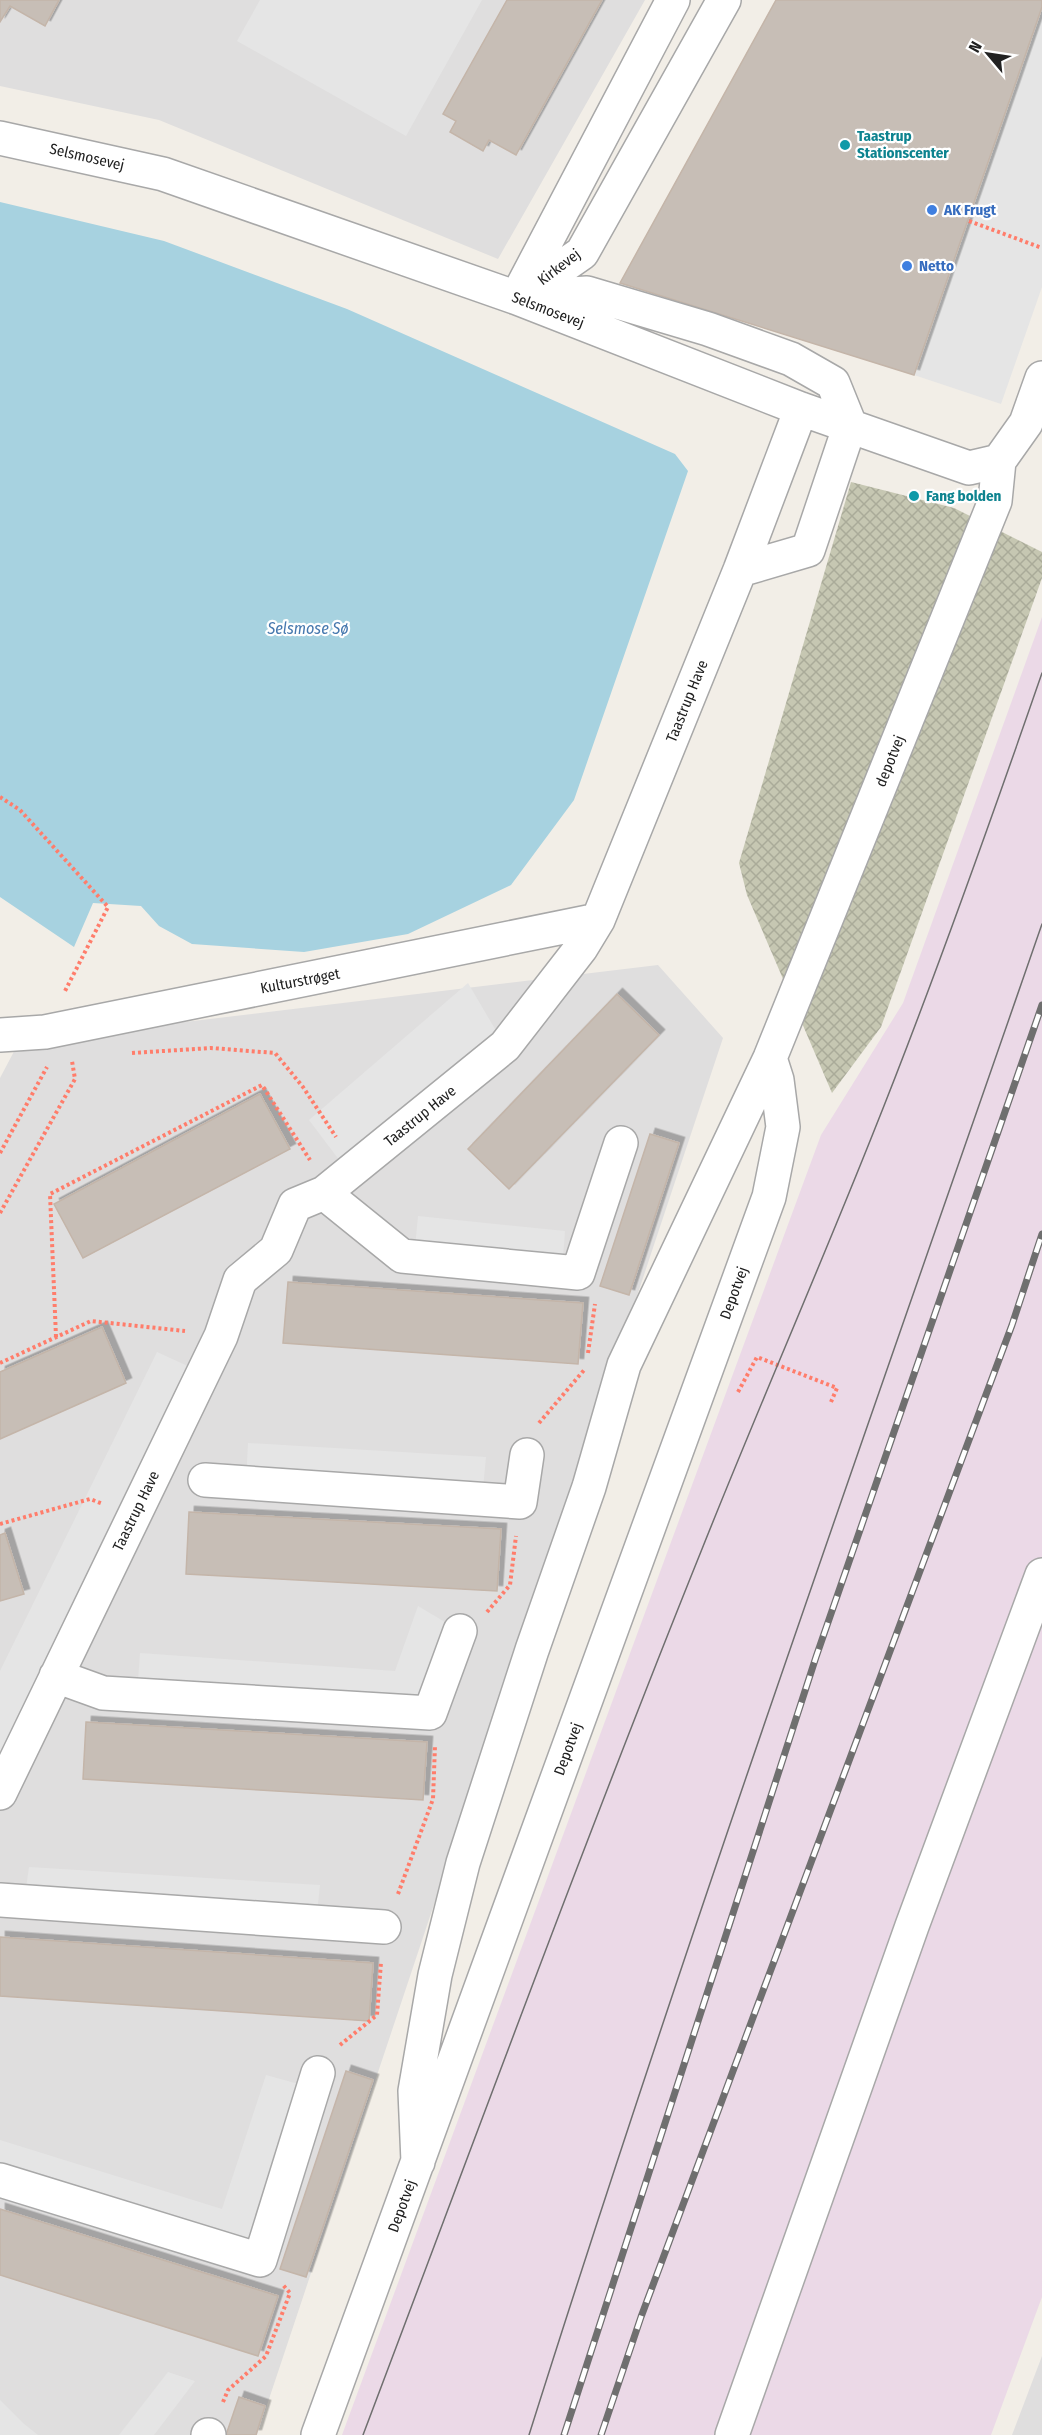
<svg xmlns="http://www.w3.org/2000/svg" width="1042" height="2435" viewBox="0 0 1042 2435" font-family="'Fira Sans Condensed',sans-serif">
<defs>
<pattern id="construction-cross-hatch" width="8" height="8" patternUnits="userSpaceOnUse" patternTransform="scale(1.5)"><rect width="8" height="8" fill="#c6c7b2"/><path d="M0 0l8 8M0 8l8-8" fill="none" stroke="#aaab99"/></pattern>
<filter id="shadow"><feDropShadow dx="5.5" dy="-5.5" stdDeviation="0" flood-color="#0004"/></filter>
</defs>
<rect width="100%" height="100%" fill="#f2eee7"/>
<path fill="#dfdede" d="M0,0H645L498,259L159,120L0,86Z
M658,965L723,1038L257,2435H0V1078L19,1042Z
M1042,2356V2435H1012Z"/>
<path fill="#ebd9e7" d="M1042,617V2297L991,2435H342L821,1135L903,1003Z"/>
<path fill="url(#construction-cross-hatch)" d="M851,482L954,508L1042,552V578L881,1027L832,1093L747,895L739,863Z"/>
<path fill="#e5e5e5" d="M260,0H482L406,136L237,41Z
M1042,7V287L1001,404L914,375Z
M468,983L505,1046L349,1173L309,1120Z
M418,1216L565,1231L562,1271L414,1258Z
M157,1352L203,1373L0,1793V1671Z
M248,1443L486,1457L482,1499L246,1483Z
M418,1606L460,1631L430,1713L137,1695L140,1653L395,1671Z
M29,1867L320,1885L316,1923L24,1902Z
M266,2075L313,2088L260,2260L0,2180V2140L222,2209Z
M168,2372L195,2381L154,2435H119Z
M0,2400L23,2423L38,2435H0Z"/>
<path fill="#a7d2e0" d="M0,202L164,241L347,309L675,454L688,471L574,800L511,885L408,934L304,952L192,944L159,926L141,906L93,903L74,947L0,897Z"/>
<path fill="#c7beb6" stroke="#c4b5a9" stroke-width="1.5" filter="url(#shadow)" d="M0,0H59L45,26L10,6L0,22Z
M507,0H602L516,155L489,140L483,151L450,132L456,121L443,114Z
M776,0H1042V7L914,375L620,283Z
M617,994L659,1035L509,1189L468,1149Z
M260,1094L290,1149L83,1258L54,1204Z
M650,1134L679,1143L629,1295L600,1286Z
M288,1282L583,1303L578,1364L283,1343Z
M102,1327L126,1383L0,1439V1372Z
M189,1512L501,1529L497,1591L186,1574Z
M5,1533L24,1594L0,1601V1535Z
M86,1722L427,1742L423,1800L83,1779Z
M0,1937L373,1963L369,2021L0,1996Z
M346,2071L373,2080L306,2277L280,2269Z
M0,2209L278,2296L258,2356L0,2275Z
M239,2397L265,2406L256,2435H226Z"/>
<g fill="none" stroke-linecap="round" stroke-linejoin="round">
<g stroke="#a8a8a8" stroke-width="36">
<path id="minor" d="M0,138L163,174L517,298L801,409L969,468L999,461L1026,423L1042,378
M519,293L673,0
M519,297L582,253L724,0
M525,297L587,293L708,329L791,359L833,383L850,425L808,550L740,570
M0,1035L45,1032L598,920
M324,1193L402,1256L578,1273L621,1143
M205,1480L520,1502L527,1455
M56,1676L103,1693L430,1713L460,1631
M0,1793L221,1336L240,1280L276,1250L295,1205L324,1193L505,1046L581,948L598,920L740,570L801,409
M0,1900L384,1927
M418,2162L415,2091L435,1975L463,1863L532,1650L589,1487L624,1365L770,1058L995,501L999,461
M0,2180L260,2260L318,2073
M208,2435H209
M318,2435L769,1197L783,1127L777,1080L770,1058
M732,2435L912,1926L1042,1575"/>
</g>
<path stroke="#ff7d6b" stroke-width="4" stroke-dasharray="3 3" stroke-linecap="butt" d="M969,221L1042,248
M0,797L20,810L108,907L65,991
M132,1053L211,1048L275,1053L303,1087L336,1137
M0,1153L47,1067
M0,1213L75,1079L72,1061
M56,1337L50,1194L262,1085L310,1160
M588,1353L595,1304
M0,1363L91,1321L185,1331
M738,1392L757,1357L837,1388L831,1402
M539,1423L585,1369
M0,1524L90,1499L103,1504
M487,1612L510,1585L516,1536
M398,1894L433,1799L435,1746
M340,2045L377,2015L381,1962
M223,2402L228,2390L266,2356L290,2293L283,2285"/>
<use href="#minor" stroke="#fff" stroke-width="33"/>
<path stroke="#6f6f6f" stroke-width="1.5" d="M363,2435C475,2139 584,1842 702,1549C757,1411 817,1274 872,1136C933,984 988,829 1042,673
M529,2435C689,1928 868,1426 1042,924"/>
<g stroke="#6f6f6f" stroke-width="7">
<path id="rail" d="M564,2435L816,1657L1042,1005
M601,2435L641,2317L1012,1325L1042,1234"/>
</g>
<use href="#rail" stroke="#fff" stroke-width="4.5" stroke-dasharray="14" stroke-linecap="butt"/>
</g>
<g fill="#0f9aa8" stroke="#fff" stroke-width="2">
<circle cx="845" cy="145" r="6"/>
<circle cx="914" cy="496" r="6"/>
</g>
<g fill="#3f7fe0" stroke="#fff" stroke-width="2">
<circle cx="932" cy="210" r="6"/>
<circle cx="907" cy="266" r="6"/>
</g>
<g text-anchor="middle" stroke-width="4.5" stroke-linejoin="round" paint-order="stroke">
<g font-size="15" font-weight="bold" fill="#0d838f" stroke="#fff" text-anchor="start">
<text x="857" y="141">Taastrup<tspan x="857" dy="17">Stationscenter</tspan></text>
<text x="926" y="501">Fang bolden</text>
</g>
<g font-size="15" fill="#212121" stroke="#fff">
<text transform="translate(87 157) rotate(13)" y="5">Selsmosevej</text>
<text transform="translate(559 267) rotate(-37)" y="5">Kirkevej</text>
<text transform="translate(548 310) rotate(21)" y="5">Selsmosevej</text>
<text transform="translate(687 701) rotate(-68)" y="5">Taastrup Have</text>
<text transform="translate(890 761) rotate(-68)" y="5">depotvej</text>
<text transform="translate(300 981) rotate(-11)" y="5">Kulturstrøget</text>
<text transform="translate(420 1116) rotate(-39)" y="5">Taastrup Have</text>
<text transform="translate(734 1293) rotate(-70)" y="5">Depotvej</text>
<text transform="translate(136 1511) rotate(-64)" y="5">Taastrup Have</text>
<text transform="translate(568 1749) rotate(-70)" y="5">Depotvej</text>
<text transform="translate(402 2206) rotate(-70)" y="5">Depotvej</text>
</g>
<g font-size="15" font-weight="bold" fill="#366cbe" stroke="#fff" text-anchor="start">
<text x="944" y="215">AK Frugt</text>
<text x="919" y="271">Netto</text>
</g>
<g font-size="16" font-style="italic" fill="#4678ae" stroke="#fff">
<text x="308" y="634">Selsmose Sø</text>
</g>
</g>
<g transform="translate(988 54) rotate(299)" stroke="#ffffff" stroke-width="4.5" paint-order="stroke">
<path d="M0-4.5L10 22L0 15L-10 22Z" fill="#212121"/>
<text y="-9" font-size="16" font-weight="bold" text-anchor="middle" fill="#212121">N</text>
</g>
</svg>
